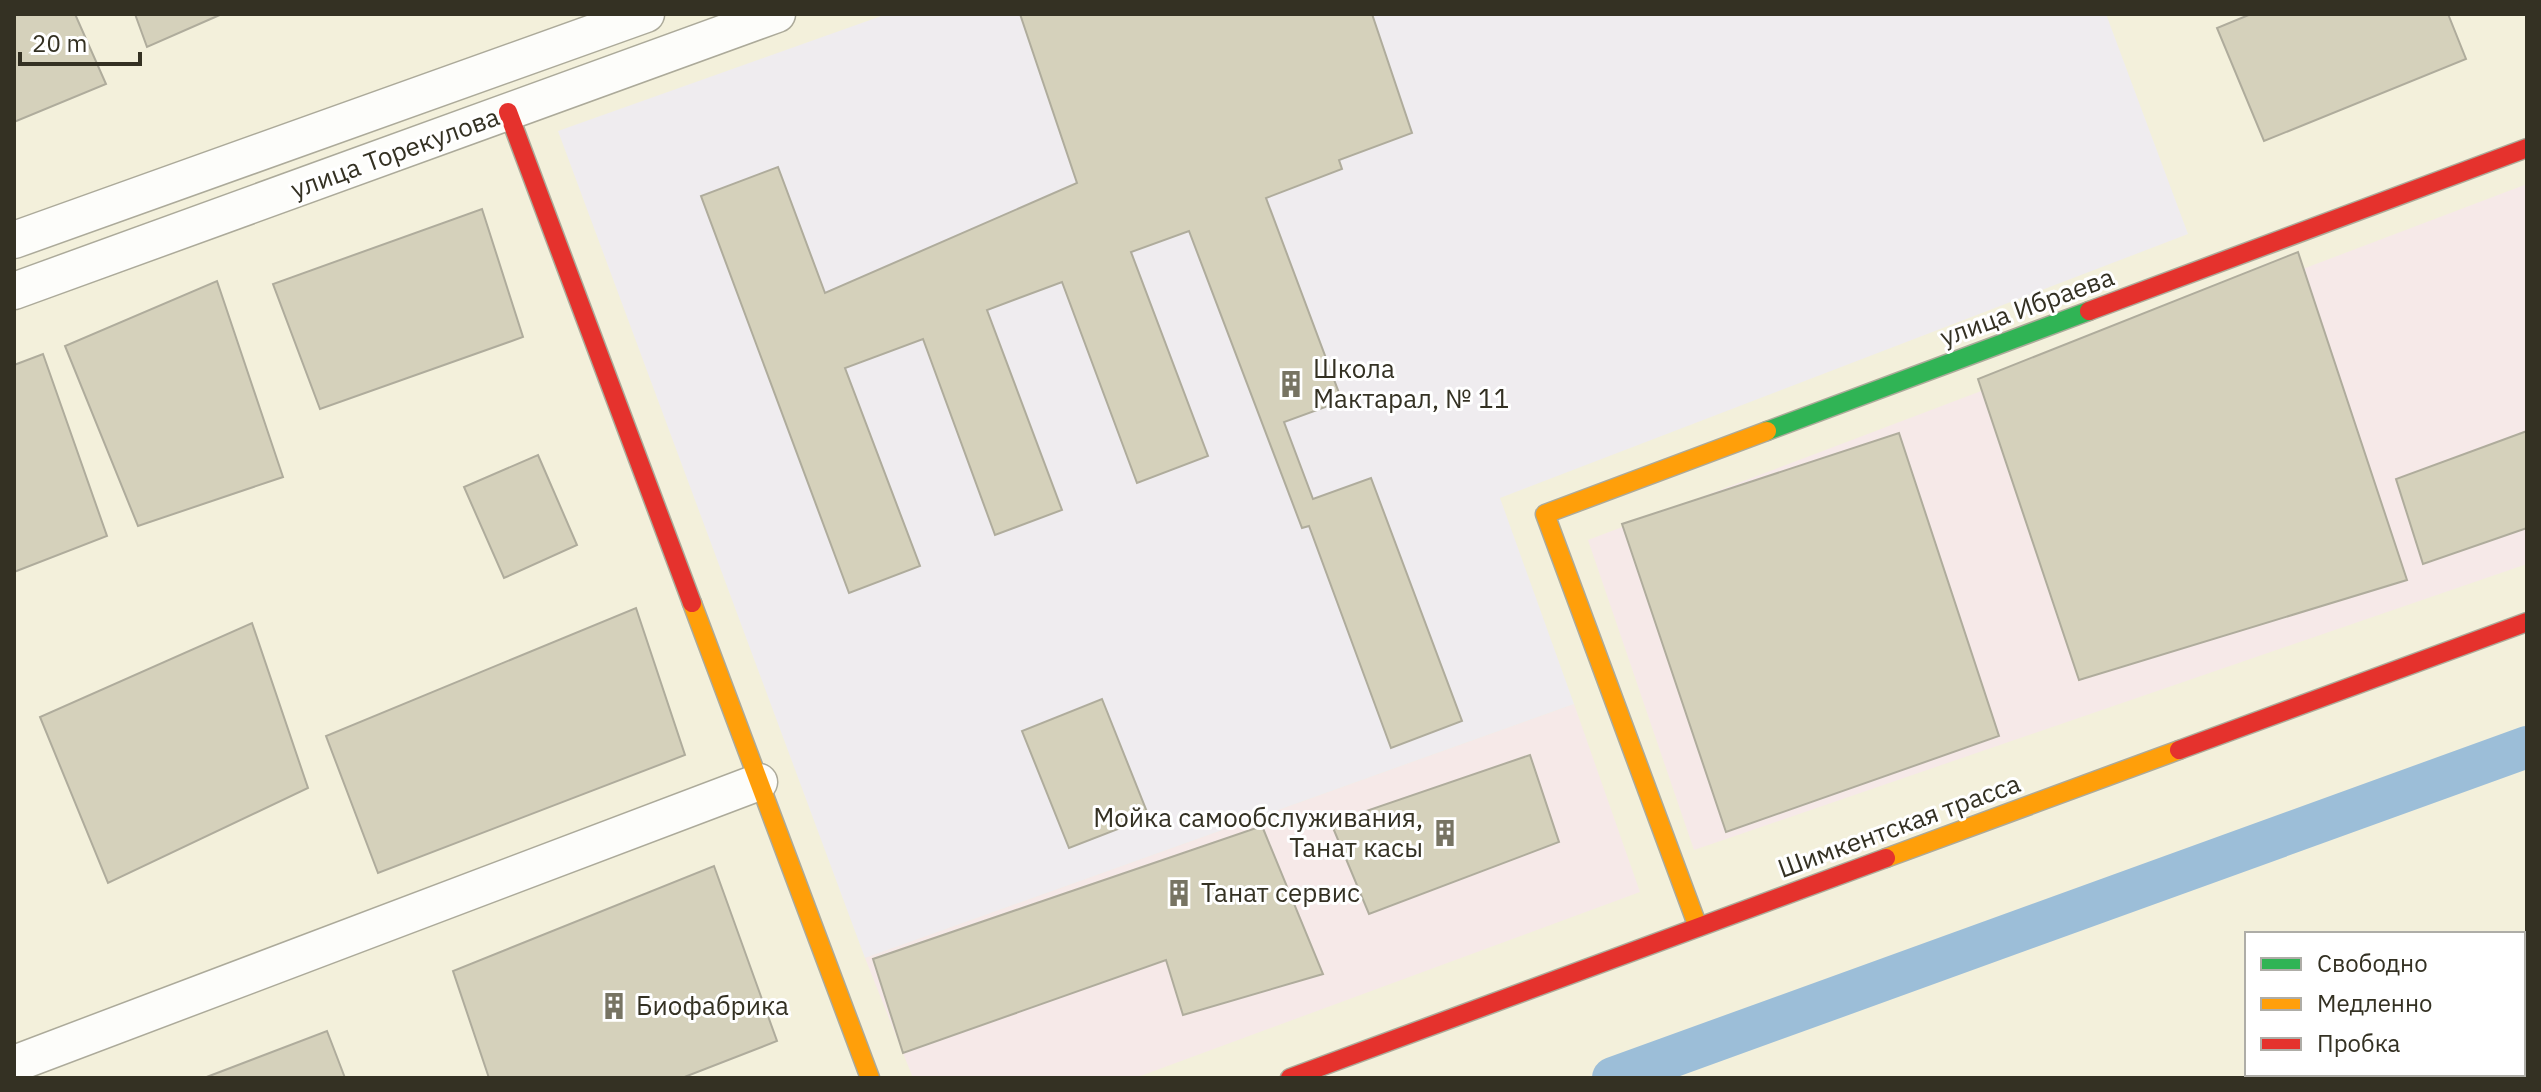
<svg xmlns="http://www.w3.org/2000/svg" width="2541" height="1092" viewBox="0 0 2541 1092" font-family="'IBM Plex Sans',sans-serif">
<rect width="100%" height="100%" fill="#f3f0db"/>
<path fill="#f6e9e8" d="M2527,184V564L1694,850L1588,540Z
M1574,704L1640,892L1135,1078H913L865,958Z"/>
<path fill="#efecef" d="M887,14H2106L2188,234L1500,498L1574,704L865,958L558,131Z"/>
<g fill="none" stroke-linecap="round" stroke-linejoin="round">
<path stroke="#9cbed8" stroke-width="42" d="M1613,1078L2527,747"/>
</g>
<path fill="#d5d1bb" stroke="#afac9c" stroke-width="2" d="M14,14H75L106,84L14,122Z
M135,14H222L147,47Z
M1020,14H1372L1412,133L1339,160L1342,169L1266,198L1342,401L1284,422L1313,499L1371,478L1462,721L1391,748L1309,526L1302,528L1189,231L1131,252L1208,456L1137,483L1062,282L987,310L1062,510L995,535L923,339L845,368L920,566L849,593L701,196L778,167L825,293L1077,183Z
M2251,14H2448L2466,59L2264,141L2217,28Z
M482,209L523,337L320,409L273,284Z
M2298,252L2407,580L2079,680L1978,379Z
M217,281L283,477L138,526L65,346Z
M43,354L107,536L14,572V365Z
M2527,431V528L2423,564L2396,479Z
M1899,433L1999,736L1726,832L1622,524Z
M538,455L577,545L504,578L464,487Z
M636,608L685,755L378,873L326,736Z
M252,623L308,788L108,883L40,717Z
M1102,699L1149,817L1069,848L1022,731Z
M1530,755L1559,842L1369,914L1331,823Z
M1262,826L1323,974L1183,1015L1166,960L903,1053L873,959Z
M714,866L777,1041L682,1078H489L453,971Z
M327,1031L345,1078H204Z
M2527,1041V1078H2474L2473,1074H2523V1042Z"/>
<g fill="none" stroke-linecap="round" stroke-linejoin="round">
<g stroke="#acaa9a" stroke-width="39">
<path id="street" d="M14,240L646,14
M14,291L777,14
M14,1064L759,782"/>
</g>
<g stroke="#acaa9a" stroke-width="21">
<path id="fast" d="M1767,431L2089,311"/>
</g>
<g stroke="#acaa9a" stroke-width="21">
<path id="slow" d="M692,603L870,1078
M1886,858L2179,750
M1698,927L1545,514L1767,431"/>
</g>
<g stroke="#acaa9a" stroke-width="21">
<path id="jam" d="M508,112L692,603
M2089,311L2527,148
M2179,750L2527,622
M1290,1078L1886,858"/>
</g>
<use href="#street" stroke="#fdfdfa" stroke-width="36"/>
<use href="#fast" stroke="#30b455" stroke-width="18"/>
<use href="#slow" stroke="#ff9f0a" stroke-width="18"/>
<use href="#jam" stroke="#e5322d" stroke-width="18"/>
</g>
<defs>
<g id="building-bare" transform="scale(2.16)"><path d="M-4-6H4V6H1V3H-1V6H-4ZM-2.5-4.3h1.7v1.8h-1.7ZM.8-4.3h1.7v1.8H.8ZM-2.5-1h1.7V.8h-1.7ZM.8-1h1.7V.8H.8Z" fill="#777463" stroke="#fff" stroke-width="2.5" paint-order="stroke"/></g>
</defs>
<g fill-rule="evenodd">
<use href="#building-bare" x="1291" y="384"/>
<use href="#building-bare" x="1445" y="833"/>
<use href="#building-bare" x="1179" y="893"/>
<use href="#building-bare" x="614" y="1006"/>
</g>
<g text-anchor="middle" stroke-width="6" stroke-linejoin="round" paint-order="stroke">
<g font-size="26" fill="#343123" stroke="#fff">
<text transform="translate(395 153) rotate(-20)" y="9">улица Торекулова</text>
<text transform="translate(2027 307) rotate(-20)" y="9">улица Ибраева</text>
<text transform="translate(1899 826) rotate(-20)" y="9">Шимкентская трасса</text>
</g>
<g font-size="26" fill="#343123" stroke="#fff" text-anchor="start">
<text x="1313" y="378">Школа<tspan x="1313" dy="30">Мактарал, № 11</tspan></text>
<text x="1423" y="827" text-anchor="end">Мойка самообслуживания,<tspan x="1423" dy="30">Танат касы</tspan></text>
<text x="1201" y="902">Танат сервис</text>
<text x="636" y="1015">Биофабрика</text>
</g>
</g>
<rect width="2541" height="1092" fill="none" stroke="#343123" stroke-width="32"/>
<rect x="2245" y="932" width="280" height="144" fill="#ffffff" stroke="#aeada7" stroke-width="2"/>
<rect x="2261" y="958" width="40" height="12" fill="#30b455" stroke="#aeada7" stroke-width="2"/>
<text x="2317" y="972" font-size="24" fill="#343123">Свободно</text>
<rect x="2261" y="998" width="40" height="12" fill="#ff9f0a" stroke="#aeada7" stroke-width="2"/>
<text x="2317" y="1012" font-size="24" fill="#343123">Медленно</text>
<rect x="2261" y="1038" width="40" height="12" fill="#e5322d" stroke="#aeada7" stroke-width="2"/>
<text x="2317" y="1052" font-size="24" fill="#343123">Пробка</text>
<path d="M20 52v12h120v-12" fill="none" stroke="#343123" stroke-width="4"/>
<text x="32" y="52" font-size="24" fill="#343123" stroke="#ffffff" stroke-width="6" paint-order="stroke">20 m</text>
</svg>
